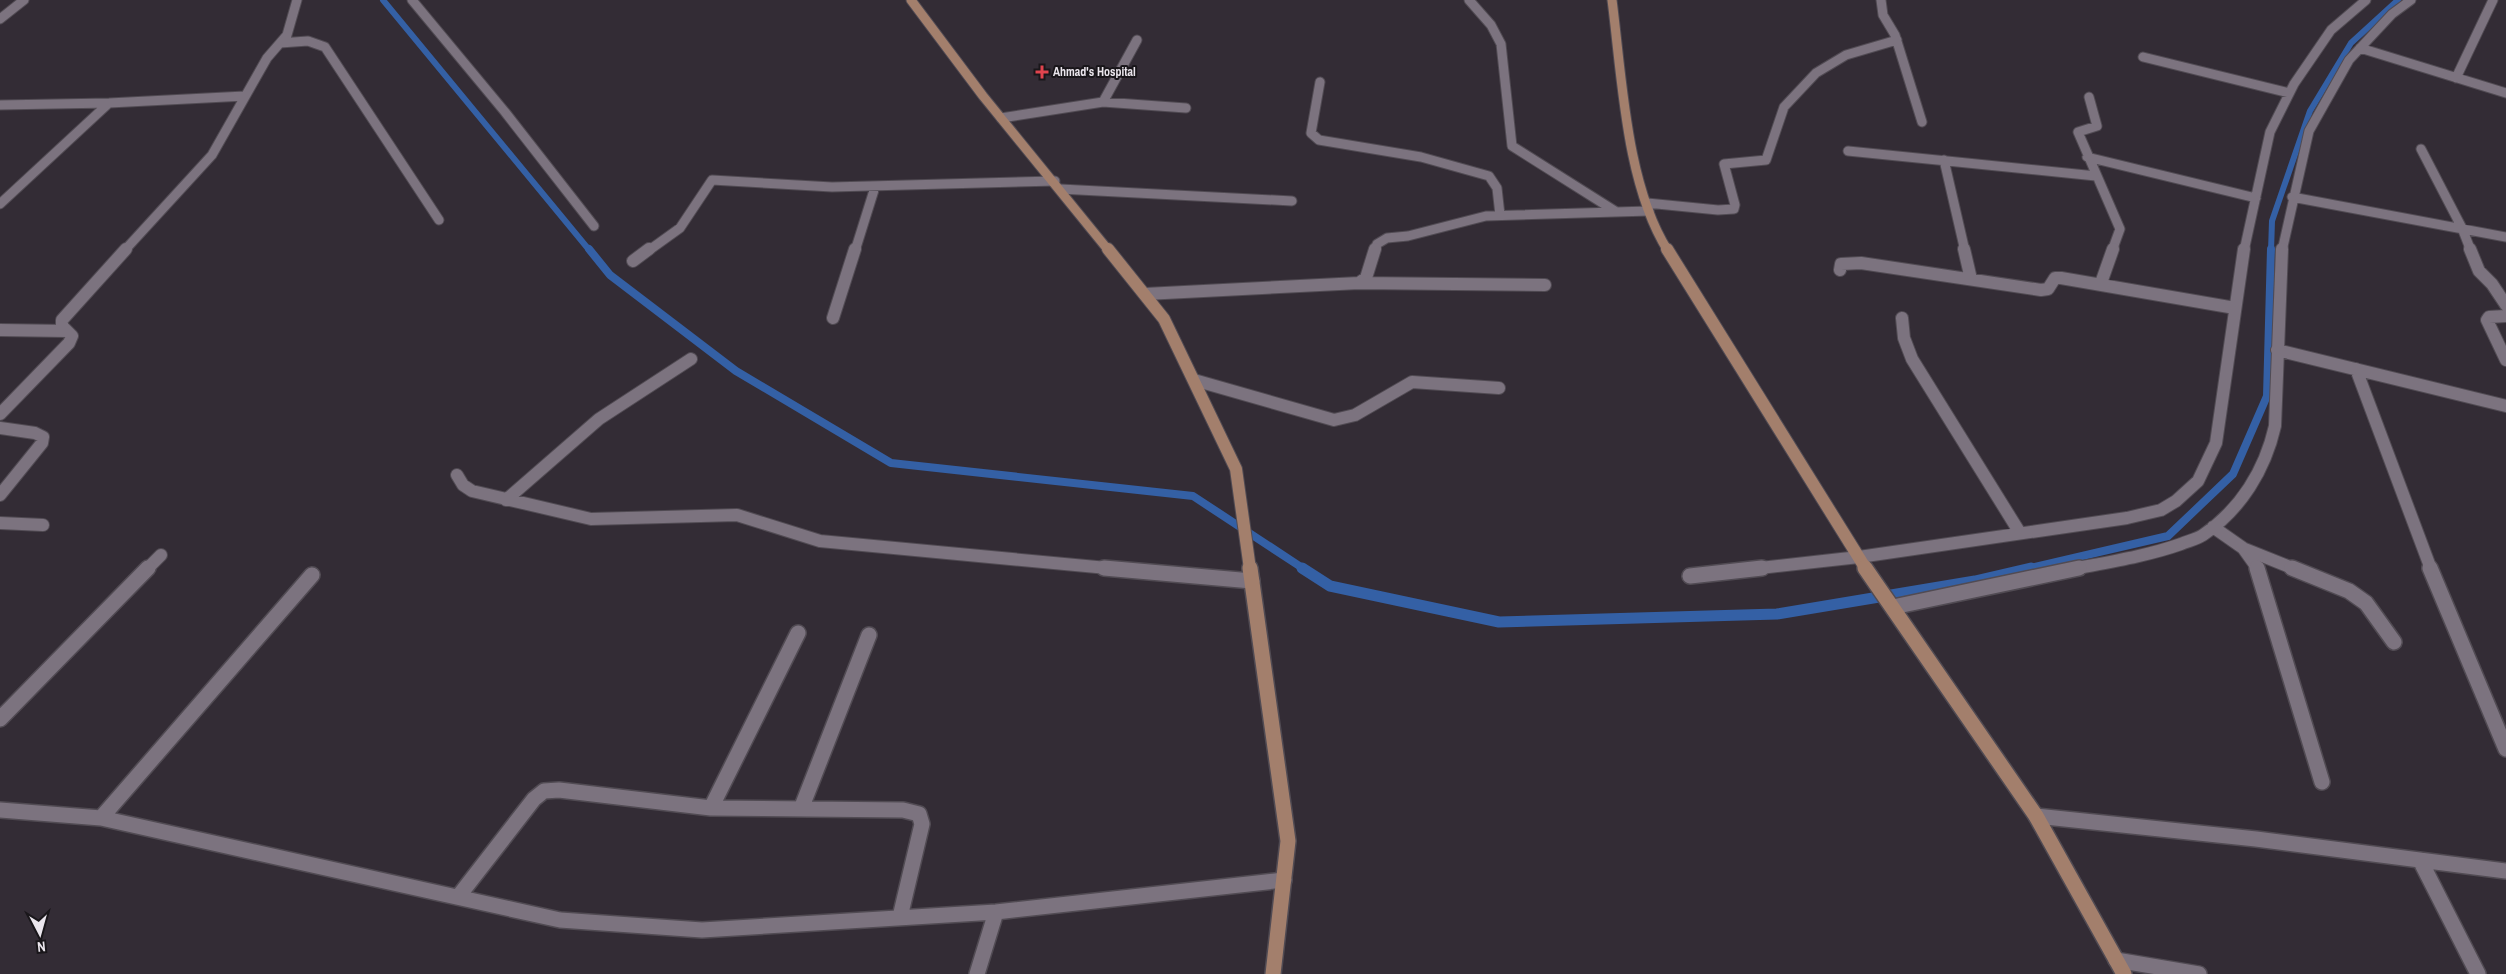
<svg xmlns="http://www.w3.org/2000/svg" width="2506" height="974" viewBox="0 0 2506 974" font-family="'Archivo Narrow',sans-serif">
<rect width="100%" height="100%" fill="#332c35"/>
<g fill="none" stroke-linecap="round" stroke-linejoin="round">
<path stroke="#3460a5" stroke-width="6" d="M383,0L590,251
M2271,251L2272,221L2310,111L2351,43L2398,0"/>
<path stroke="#3460a5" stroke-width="8" d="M589,249L610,275L736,371L891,463L1193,496L1304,569
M2026,569L2168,536L2233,474L2267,396L2271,249"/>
<path stroke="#3460a5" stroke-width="11" d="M1302,568L1330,586L1499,622L1777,614L1975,581L2031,568"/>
<g stroke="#514b53" stroke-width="11">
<path id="lane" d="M412,0L505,112L594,226"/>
</g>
<g stroke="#514b53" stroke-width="11">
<path id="street-far2" d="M1469,0L1491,25L1501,44L1512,146L1615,211
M1881,0L1883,15L1895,35L1922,122
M0,19L24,0
M280,43L308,41L325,47L439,220
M2360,48L2506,93
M2143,57L2289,93
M2456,78L2493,0
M1320,82L1311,133L1319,140L1421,157L1489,176L1497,188L1500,215
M2089,97L2097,126L2078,132L2120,229L2112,251
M1103,102L1137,40
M0,105L109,103L245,96
M1001,118L1103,102L1186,108
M2421,149L2462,228L2471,251
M1848,151L2096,176
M2087,157L2256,198
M1944,160L1965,251
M1060,189L1292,201
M2292,197L2506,237
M1647,203L1718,210L1734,209L1735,205L1724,164L1766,160L1784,107L1816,73L1846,55L1897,40
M0,204L109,103
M124,251L212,155L267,58L287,35L297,0
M648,251L680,228L712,180L832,187L1055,181
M855,251L875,187
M1375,251L1377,244L1387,238L1408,236L1486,216L1649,211
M2244,251L2270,132L2294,84L2331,30L2366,0
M2282,251L2309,131L2349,60L2392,14L2411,0"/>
</g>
<g stroke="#514b53" stroke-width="14">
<path id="street-far1" d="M1964,249L1971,279
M2470,249L2479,271L2492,284L2506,305
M633,261L649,249
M1840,270L1841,264L1861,263L2041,290L2048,289L2055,278H2061L2235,308
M1359,283L1545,285
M2101,283L2113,249
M1145,294L1359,283L1366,278L1375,249
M2506,316L2489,317L2487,320L2506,360
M833,318L855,249
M1902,318L1904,338L1912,359L2020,533
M0,330L67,331
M2277,350L2506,406
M2356,369L2431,569
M1194,380L1334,420L1355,415L1412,382L1499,388
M0,414L69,343L72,336L62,326V320L126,249
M0,428L35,433L43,437L42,443L0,495
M457,475L463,485L472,491L591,519L737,515L820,541L1118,569
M506,500L599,419L691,359
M0,523L43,525
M2213,527L2243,548L2258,569
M2245,549L2295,569
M147,569L161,555
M1751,569L1859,557L2127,518L2161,510L2176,501L2198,481L2216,443L2244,249
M2073,569C2109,562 2147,556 2181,544C2188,541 2197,539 2203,535C2241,509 2265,470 2275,426L2282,249"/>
</g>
<g stroke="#514b53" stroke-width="18">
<path id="street" d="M1104,568L1252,581
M2257,568L2322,782
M2292,568L2349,591L2366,603L2394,642
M2430,568L2506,749
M1690,576L1762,568
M1893,607L2079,568
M0,719L148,568
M711,808L798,633
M801,809L869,635
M0,810L101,818L560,920L702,930L996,912L1284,880
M2036,816L2256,839L2506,871
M101,818L312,575
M2420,860L2478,974
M458,897L534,799L544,791L559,790L711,808L903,810L919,814L922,824L900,917
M2116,960L2199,974
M977,974L996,912"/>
</g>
<g stroke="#514b53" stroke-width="11">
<path id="secondary-far2" d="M911,0L983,96L1109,251
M1612,0C1622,77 1626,185 1668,251"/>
</g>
<g stroke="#514b53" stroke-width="14">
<path id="secondary-far1" d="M1108,249L1164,319L1236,469L1250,569
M1667,249L1866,569"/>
</g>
<g stroke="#514b53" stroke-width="18">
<path id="secondary" d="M1250,568L1288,841L1273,974
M1865,568L2036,816L2124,974"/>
</g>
<use href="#lane" stroke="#7c737f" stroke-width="9"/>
<use href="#street-far2" stroke="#7c737f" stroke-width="9"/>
<use href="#street-far1" stroke="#7c737f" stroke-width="12"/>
<use href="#street" stroke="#7c737f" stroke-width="15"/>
<use href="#secondary-far2" stroke="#a37f6c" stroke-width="9"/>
<use href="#secondary-far1" stroke="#a37f6c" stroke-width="12"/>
<use href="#secondary" stroke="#a37f6c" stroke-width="15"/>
</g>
<path fill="#e0444e" stroke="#19161a" stroke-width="2" d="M1039.5 64.5h5v5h5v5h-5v5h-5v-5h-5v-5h5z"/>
<g text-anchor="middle" stroke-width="4" stroke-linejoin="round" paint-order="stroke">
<g font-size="12" font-weight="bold" fill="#ebe6ed" stroke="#19161a" text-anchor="start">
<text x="1053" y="76">Ahmad's Hospital</text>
</g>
</g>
<g transform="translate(40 934) rotate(174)" stroke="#19161a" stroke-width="4" paint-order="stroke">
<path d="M0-4L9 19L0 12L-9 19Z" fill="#ebe6ed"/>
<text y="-8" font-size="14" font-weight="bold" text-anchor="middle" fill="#ebe6ed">N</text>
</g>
</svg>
